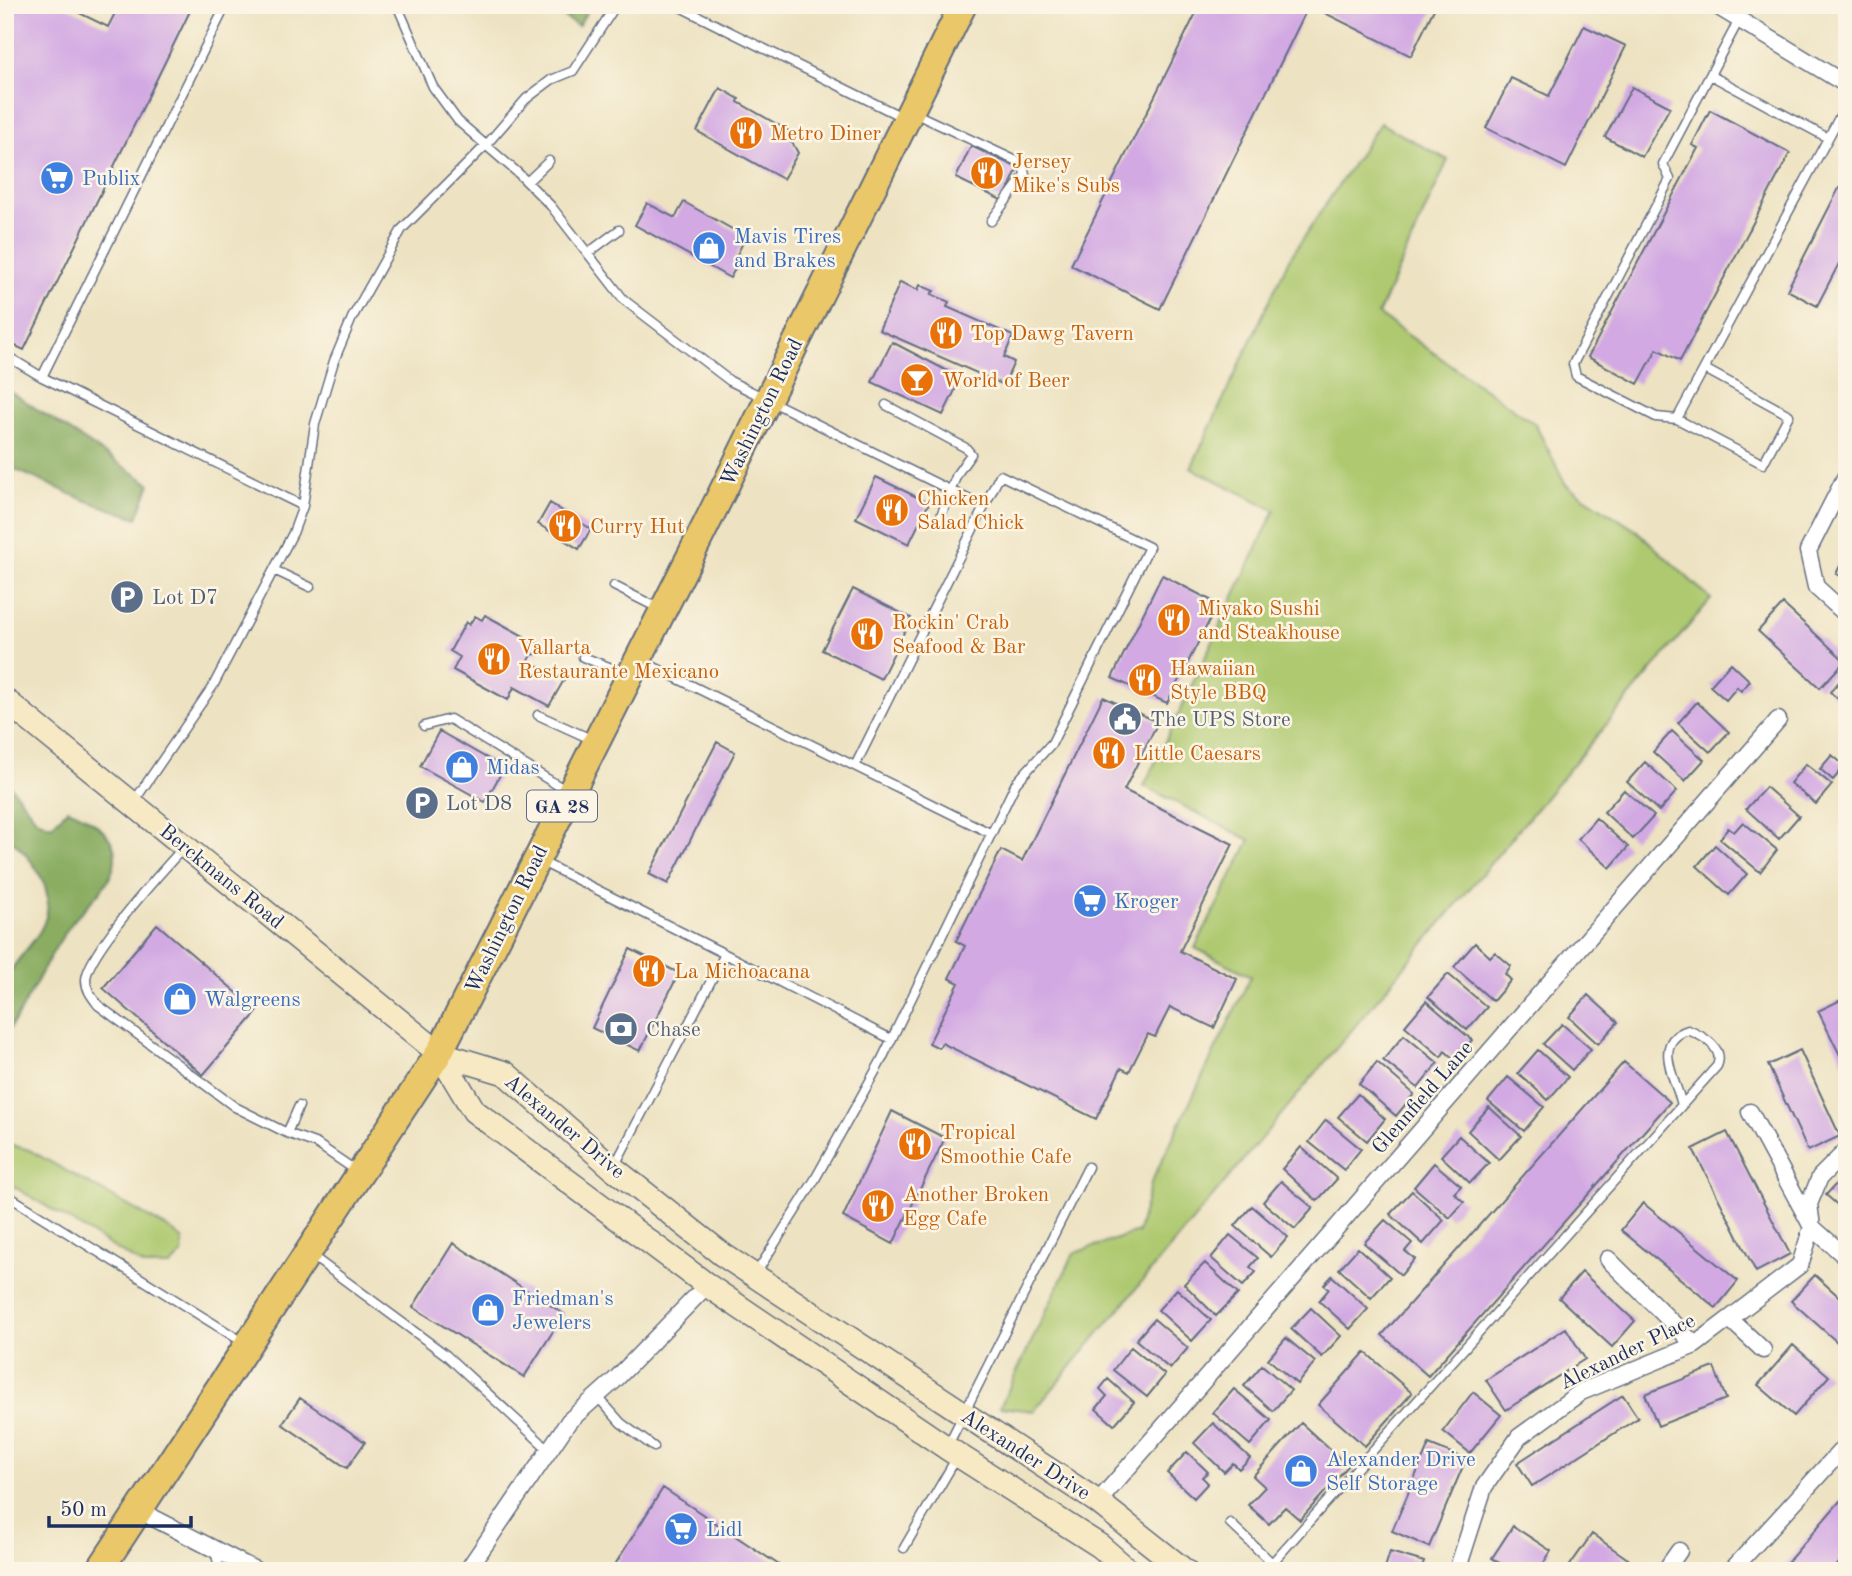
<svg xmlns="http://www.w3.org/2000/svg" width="1852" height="1576" viewBox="0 0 1852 1576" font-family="'Old Standard TT',serif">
<rect width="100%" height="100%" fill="#fcf5e5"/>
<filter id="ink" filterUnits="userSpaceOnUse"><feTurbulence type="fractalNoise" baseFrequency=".0143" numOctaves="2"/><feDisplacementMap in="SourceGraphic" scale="14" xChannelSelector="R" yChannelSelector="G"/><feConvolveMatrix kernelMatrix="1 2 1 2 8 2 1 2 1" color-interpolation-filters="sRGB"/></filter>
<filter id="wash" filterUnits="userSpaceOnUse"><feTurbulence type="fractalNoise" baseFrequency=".00686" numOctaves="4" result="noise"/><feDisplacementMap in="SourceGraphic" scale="28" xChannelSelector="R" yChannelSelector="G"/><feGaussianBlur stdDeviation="1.57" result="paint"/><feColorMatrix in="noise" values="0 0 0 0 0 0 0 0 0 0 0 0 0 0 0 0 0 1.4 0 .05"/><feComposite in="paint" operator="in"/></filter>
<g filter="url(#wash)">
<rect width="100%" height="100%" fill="#ede2c1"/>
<path fill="#aec96f" stroke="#647c66" stroke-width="2" d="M1380,123L1448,160L1378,314L1535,424L1566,485L1637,531L1711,599L1034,1411L1000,1407L1074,1253L1138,1232L1151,1183L1251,976L1195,948L1250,840L1144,786L1275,510L1191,468L1288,261Z
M5,1143L29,1150L171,1230L183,1240L182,1254L170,1266H144L5,1181Z"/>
<path fill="#8aad62" stroke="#526e60" stroke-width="2" d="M545,5H591L578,26Z
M5,388L150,484L137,518L87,501L5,465Z
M5,779L37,820L51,826L68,809C86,816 115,833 115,856C115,885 87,902 72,923C45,958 31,1000 5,1035C5,1020 1,995 6,981C12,963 30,948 40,931C62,893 33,858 5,834Z"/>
<g id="blocks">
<path fill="#d2a9e3" d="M5,5H63L108,27L119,5H193L24,350L5,341Z
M1200,5H1436L1411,56L1309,5L1160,309L1071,265Z
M1584,26L1626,46L1566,168L1486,128L1511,78L1549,96Z
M1632,87L1670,107L1642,157L1605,137Z
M720,88L739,99L738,102L796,135L792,142L798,153L783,179L697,131Z
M1710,110L1790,153L1680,361L1657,349L1638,384L1588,357L1698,148L1692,145Z
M971,146L1018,168L1003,201L956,178Z
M1839,188L1847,192V248L1817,306L1787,290Z
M684,202L746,237L734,260L739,262L730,278L635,225L647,203L675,218Z
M900,282L918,290L920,285L934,291L931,294L949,302L947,307L1013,336L1004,357L1014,362L1004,385L879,330Z
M892,342L961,378L943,415L872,382Z
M876,477L929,503L909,544L856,518Z
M550,503L591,529L579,549L538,524Z
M1847,551V579L1836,574Z
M1162,575L1218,604L1167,703L1112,678Z
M853,589L911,618L881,679L822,650Z
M1783,604L1845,661L1820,688L1758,631Z
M485,615L529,639L530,644L538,642L541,653L531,655L528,661L564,680L549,706L514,687L508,700L453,670L460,657L450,651L466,622L469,625L475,616L482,620Z
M1731,663L1750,681L1741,691L1737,687L1726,700L1710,686Z
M1847,673V707L1830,692Z
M1103,697L1158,722L1124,790L1233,844L1180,951L1237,979L1214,1028L1170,1007L1155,1037L1148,1034L1129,1072L1121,1068L1096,1119L942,1043L939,1048L929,1043L959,983L949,978L965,946L956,941L1001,850L1022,861Z
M1697,702L1729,732L1710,752L1678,723Z
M439,731L504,768L485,802L420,766Z
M1672,731L1704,760L1685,781L1653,752Z
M717,742L735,752L668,884L649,874Z
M1832,755L1845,766L1833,780L1820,769Z
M1645,762L1677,791L1659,811L1627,782Z
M1806,764L1832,785L1816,804L1790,783Z
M1766,787L1799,816L1779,839L1746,809Z
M1624,790L1654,816L1633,839L1604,812Z
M1596,818L1628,847L1610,868L1578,839Z
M1743,822L1777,850L1760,872L1720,839L1728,828L1734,832Z
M1715,845L1747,874L1729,895L1697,866Z
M157,924L258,1011L203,1075L103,988Z
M1475,943L1490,957L1495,952L1511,966L1505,974L1511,980L1493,1001L1454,967Z
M630,949L679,973L640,1051L592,1028Z
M1448,974L1487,1007L1467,1030L1428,997Z
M1588,995L1618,1022L1598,1044L1569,1017Z
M1847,997V1069L1818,1011Z
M1426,1001L1472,1040L1455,1060L1445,1051L1441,1057L1405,1026Z
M1562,1024L1591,1049L1572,1070L1543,1044Z
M1404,1035L1438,1063L1418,1088L1383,1060Z
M1538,1050L1568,1077L1548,1100L1518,1073Z
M1800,1050L1840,1136L1808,1151L1768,1065Z
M1377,1062L1414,1094L1396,1116L1359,1084Z
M1624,1062L1670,1102L1428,1376L1382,1335Z
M1508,1077L1544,1107L1524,1131L1488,1101Z
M1358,1094L1385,1119L1367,1141L1338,1117Z
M1489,1107L1521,1136L1499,1160L1468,1131Z
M892,1111L945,1138L893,1244L843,1217Z
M1326,1120L1361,1149L1344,1170L1309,1142Z
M1727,1132L1790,1254L1756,1272L1693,1149Z
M1459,1136L1489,1163L1470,1183L1441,1156Z
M1301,1147L1337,1179L1317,1201L1282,1169Z
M1434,1163L1461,1186L1454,1193L1464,1202L1450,1218L1414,1187Z
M1847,1172V1213L1826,1195Z
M1281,1181L1313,1208L1295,1229L1263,1202Z
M1412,1191L1444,1220L1423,1244L1390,1214Z
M1643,1203L1738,1281L1716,1308L1621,1230Z
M1252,1206L1288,1237L1271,1257L1235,1226Z
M1385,1220L1412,1243L1405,1251L1415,1259L1401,1275L1364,1243Z
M1230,1235L1258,1258L1250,1267L1256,1272L1243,1286L1211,1258Z
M453,1243L564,1314L524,1377L413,1307Z
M1358,1248L1390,1277L1371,1298L1339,1269Z
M1205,1263L1238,1294L1216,1316L1184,1284Z
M1582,1272L1635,1321L1612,1347L1559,1298Z
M1815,1275L1847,1304V1351L1791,1301Z
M1332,1276L1368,1309L1350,1329L1319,1301L1329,1289L1324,1285Z
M1177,1289L1211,1320L1192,1341L1158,1310Z
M1311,1308L1341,1336L1322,1357L1291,1329Z
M1154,1319L1188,1348L1170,1369L1136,1340Z
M1566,1328L1585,1359L1506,1410L1486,1380Z
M1286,1338L1315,1362L1297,1384L1268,1359Z
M1793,1345L1829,1376L1794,1416L1758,1385Z
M1131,1347L1165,1375L1147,1397L1113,1370Z
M1365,1352L1412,1393L1365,1446L1318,1405Z
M1262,1365L1291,1390L1273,1411L1244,1386Z
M1714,1367L1726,1399L1658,1426L1645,1394Z
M1108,1379L1134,1402L1114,1425L1096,1409L1107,1396L1100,1389Z
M1234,1389L1271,1420L1250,1445L1213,1413Z
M1473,1392L1501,1415L1470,1453L1443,1431Z
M1623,1395L1638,1418L1532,1486L1517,1463Z
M300,1398L365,1442L347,1468L282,1424Z
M1213,1423L1250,1458L1239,1469L1233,1463L1224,1472L1194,1443Z
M1301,1423L1348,1466L1300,1520L1285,1507L1269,1524L1248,1505L1265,1487L1253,1476Z
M1429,1444L1466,1459L1429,1547L1392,1531Z
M1187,1452L1208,1472L1202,1477L1208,1483L1194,1498L1167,1473Z
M663,1488L788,1571H611Z
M1840,1501L1847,1507V1554L1832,1571H1780Z
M1513,1526L1551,1551L1539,1571H1512L1492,1558Z
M1592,1534L1635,1564L1631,1571H1566Z
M1390,1552L1424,1562L1421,1571H1384Z"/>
</g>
</g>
<g filter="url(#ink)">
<use href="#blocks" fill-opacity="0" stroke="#646e81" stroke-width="2"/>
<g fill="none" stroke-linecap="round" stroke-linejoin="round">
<g stroke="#646e81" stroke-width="11">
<path id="service" d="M397,5L433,87L458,121L518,173L551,206L624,300L730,381L984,507
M676,5L904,118
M1710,75L1828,138
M914,113L1023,164L1025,175L991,221
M527,182L549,161
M588,253L619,230
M5,355L42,377L303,506
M1705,369L1789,415L1763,464L1677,419L1656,417L1576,376L1573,364L1670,179L1663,164L1739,20
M42,377L226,5
M886,405L966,448L971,454L957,474L939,521
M1677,419L1847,103
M274,570L310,587
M614,586L660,609
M583,657L627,674
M640,660L990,833
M538,715L593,740
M424,726L450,719L567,791
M135,800L213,686L293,533L303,506L315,424L334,361L352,318L402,229L487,144L526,99L551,80L573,71L616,5
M183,848C163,870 86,954 86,980C86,990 92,997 98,1005L235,1107L287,1133
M540,861L725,954
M299,1106L287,1133L317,1144L358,1172
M615,1165L725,954L891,1039
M5,1194L243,1342
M312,1256L446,1355L548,1449
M755,1275L814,1181L881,1061L1016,783L1052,743L1149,547L1000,475L855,766
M597,1396L621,1423L654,1447
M948,1445L1088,1167
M1230,1523L1272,1563L1263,1571
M904,1548L957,1457
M215,1551L220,1571
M108,1562L121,1571
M1272,1563L1717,1066C1725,1048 1703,1036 1688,1030C1651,1042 1676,1079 1682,1105"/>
</g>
<g stroke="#646e81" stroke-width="19">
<path id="minor" d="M1715,5L1847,85
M1847,474L1808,551L1816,587L1847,615
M1750,1112L1812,1227L1847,1258
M1608,1259L1695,1345
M1731,1320L1763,1350
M1098,1502L1778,720
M138,1510L257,1571
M467,1571L569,1421L615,1380L707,1285
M1457,1571L1484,1487L1519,1437L1581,1392L1695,1345L1800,1265L1812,1227L1809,1204L1820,1177L1847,1150
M1665,1571L1679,1551
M1731,1571L1847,1444"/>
</g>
<g stroke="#646e81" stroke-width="26">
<path id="secondary" d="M5,700L439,1053L474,1111L707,1285L947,1448L1100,1546L1129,1571
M439,1053L505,1073L613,1168L723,1255L1098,1502L1185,1571"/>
</g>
<g stroke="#646e81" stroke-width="30">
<path id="primary" d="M99,1571L439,1053L698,541L963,5"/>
</g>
<use href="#service" stroke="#fff" stroke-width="8"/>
<use href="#minor" stroke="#fff" stroke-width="16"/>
<use href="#secondary" stroke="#f7e9c3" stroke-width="23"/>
<use href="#primary" stroke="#eac769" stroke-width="26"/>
</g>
</g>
<defs>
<g id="restaurant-disc" transform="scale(1.75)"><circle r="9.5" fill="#e8710a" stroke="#fcf5e5"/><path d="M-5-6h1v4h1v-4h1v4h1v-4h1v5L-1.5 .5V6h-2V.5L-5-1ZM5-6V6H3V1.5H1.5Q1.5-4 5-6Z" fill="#fff"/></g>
<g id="supermarket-disc" transform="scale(1.75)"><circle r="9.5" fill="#3f7fe0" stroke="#fcf5e5"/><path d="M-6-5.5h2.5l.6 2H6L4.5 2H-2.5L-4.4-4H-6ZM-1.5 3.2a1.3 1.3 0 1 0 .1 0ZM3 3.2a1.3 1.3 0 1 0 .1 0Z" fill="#fff"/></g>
<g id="shop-disc" transform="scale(1.75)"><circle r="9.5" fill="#3f7fe0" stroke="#fcf5e5"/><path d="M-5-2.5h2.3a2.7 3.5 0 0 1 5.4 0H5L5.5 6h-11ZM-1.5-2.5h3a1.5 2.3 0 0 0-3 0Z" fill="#fff"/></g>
<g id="bar-disc" transform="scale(1.75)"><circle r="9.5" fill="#e8710a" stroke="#fcf5e5"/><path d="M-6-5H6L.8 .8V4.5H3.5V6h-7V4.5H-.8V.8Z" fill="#fff"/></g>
<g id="parking-disc" transform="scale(1.75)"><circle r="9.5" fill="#5c6f8a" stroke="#fcf5e5"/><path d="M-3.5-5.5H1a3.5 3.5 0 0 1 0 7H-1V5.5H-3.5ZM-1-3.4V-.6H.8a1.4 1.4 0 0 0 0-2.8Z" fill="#fff"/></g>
<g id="civic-disc" transform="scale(1.75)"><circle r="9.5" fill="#5c6f8a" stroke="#fcf5e5"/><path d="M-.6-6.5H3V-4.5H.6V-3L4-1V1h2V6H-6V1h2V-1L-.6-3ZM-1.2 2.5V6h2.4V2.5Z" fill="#fff"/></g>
<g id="bank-disc" transform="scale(1.75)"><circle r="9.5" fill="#5c6f8a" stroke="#fcf5e5"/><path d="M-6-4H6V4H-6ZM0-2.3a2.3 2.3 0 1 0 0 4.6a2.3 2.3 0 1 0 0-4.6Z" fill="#fff"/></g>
</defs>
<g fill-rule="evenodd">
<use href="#restaurant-disc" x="746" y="133"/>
<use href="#restaurant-disc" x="987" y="173"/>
<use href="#supermarket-disc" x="57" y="178"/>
<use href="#shop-disc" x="709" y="248"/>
<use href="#restaurant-disc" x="946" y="333"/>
<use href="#bar-disc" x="917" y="380"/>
<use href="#restaurant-disc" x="892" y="510"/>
<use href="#restaurant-disc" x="565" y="526"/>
<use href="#parking-disc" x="127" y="597"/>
<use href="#restaurant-disc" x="1174" y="620"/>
<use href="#restaurant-disc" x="867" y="634"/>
<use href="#restaurant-disc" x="494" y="659"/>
<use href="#restaurant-disc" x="1145" y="680"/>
<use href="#civic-disc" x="1125" y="719"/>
<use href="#restaurant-disc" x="1109" y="753"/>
<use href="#shop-disc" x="462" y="767"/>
<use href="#parking-disc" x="422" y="803"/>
<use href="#supermarket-disc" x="1090" y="901"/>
<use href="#restaurant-disc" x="649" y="971"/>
<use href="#shop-disc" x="180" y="999"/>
<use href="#bank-disc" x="621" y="1029"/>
<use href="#restaurant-disc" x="915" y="1144"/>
<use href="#restaurant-disc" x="878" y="1206"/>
<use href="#shop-disc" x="488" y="1310"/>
<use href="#shop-disc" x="1301" y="1471"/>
<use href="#supermarket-disc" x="681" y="1529"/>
</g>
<g text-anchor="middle" stroke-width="5" stroke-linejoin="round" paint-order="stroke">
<rect fill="#fcf5e5" stroke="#5e6a86" stroke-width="2" x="527" y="790.5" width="70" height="31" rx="5"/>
<g font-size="19" font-weight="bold" fill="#1b2f5e">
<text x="562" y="813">GA 28</text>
</g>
<g font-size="21" fill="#c56008" stroke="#fcf5e5" text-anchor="start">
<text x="770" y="140">Metro Diner</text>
<text x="1012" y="168">Jersey<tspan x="1012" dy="24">Mike's Subs</tspan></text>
<text x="970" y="340">Top Dawg Tavern</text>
<text x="942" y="387">World of Beer</text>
<text x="917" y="505">Chicken<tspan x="917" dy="24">Salad Chick</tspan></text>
<text x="590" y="533">Curry Hut</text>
<text x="1198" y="615">Miyako Sushi<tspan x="1198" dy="24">and Steakhouse</tspan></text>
<text x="892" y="629">Rockin' Crab<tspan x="892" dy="24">Seafood &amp; Bar</tspan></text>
<text x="518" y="654">Vallarta<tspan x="518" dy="24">Restaurante Mexicano</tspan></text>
<text x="1170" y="675">Hawaiian<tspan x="1170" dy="24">Style BBQ</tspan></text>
<text x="1134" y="760">Little Caesars</text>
<text x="674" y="978">La Michoacana</text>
<text x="940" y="1139">Tropical<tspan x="940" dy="24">Smoothie Cafe</tspan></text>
<text x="903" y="1201">Another Broken<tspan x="903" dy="24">Egg Cafe</tspan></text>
</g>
<g font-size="21" fill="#366cbe" stroke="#fcf5e5" text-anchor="start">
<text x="82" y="185">Publix</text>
<text x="734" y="243">Mavis Tires<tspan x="734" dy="24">and Brakes</tspan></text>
<text x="486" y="774">Midas</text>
<text x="1114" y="908">Kroger</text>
<text x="204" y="1006">Walgreens</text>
<text x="512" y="1305">Friedman's<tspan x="512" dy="24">Jewelers</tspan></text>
<text x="1326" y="1466">Alexander Drive<tspan x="1326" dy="24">Self Storage</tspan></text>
<text x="706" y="1536">Lidl</text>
</g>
<g font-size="21" fill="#1b2f5e" stroke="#fcf5e5">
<text transform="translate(761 412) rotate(-64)" y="7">Washington Road</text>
<text transform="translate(222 876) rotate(39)" y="7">Berckmans Road</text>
<text transform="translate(506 919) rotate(-64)" y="7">Washington Road</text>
<text transform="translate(1422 1097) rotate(-49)" y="7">Glennfield Lane</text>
<text transform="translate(565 1126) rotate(40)" y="7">Alexander Drive</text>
<text transform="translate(1627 1351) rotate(-26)" y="7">Alexander Place</text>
<text transform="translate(1026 1454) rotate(33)" y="7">Alexander Drive</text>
</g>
<g font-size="21" fill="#4e5e75" stroke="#fcf5e5" text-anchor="start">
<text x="152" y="604">Lot D7</text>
<text x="1150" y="726">The UPS Store</text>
<text x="446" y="810">Lot D8</text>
<text x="646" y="1036">Chase</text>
</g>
</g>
<rect width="1852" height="1576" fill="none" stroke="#fcf5e5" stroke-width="28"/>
<path d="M49 1516v10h142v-10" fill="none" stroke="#1b2f5e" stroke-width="3.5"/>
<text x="60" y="1516" font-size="21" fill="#1b2f5e" stroke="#fcf5e5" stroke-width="5" paint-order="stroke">50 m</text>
</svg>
